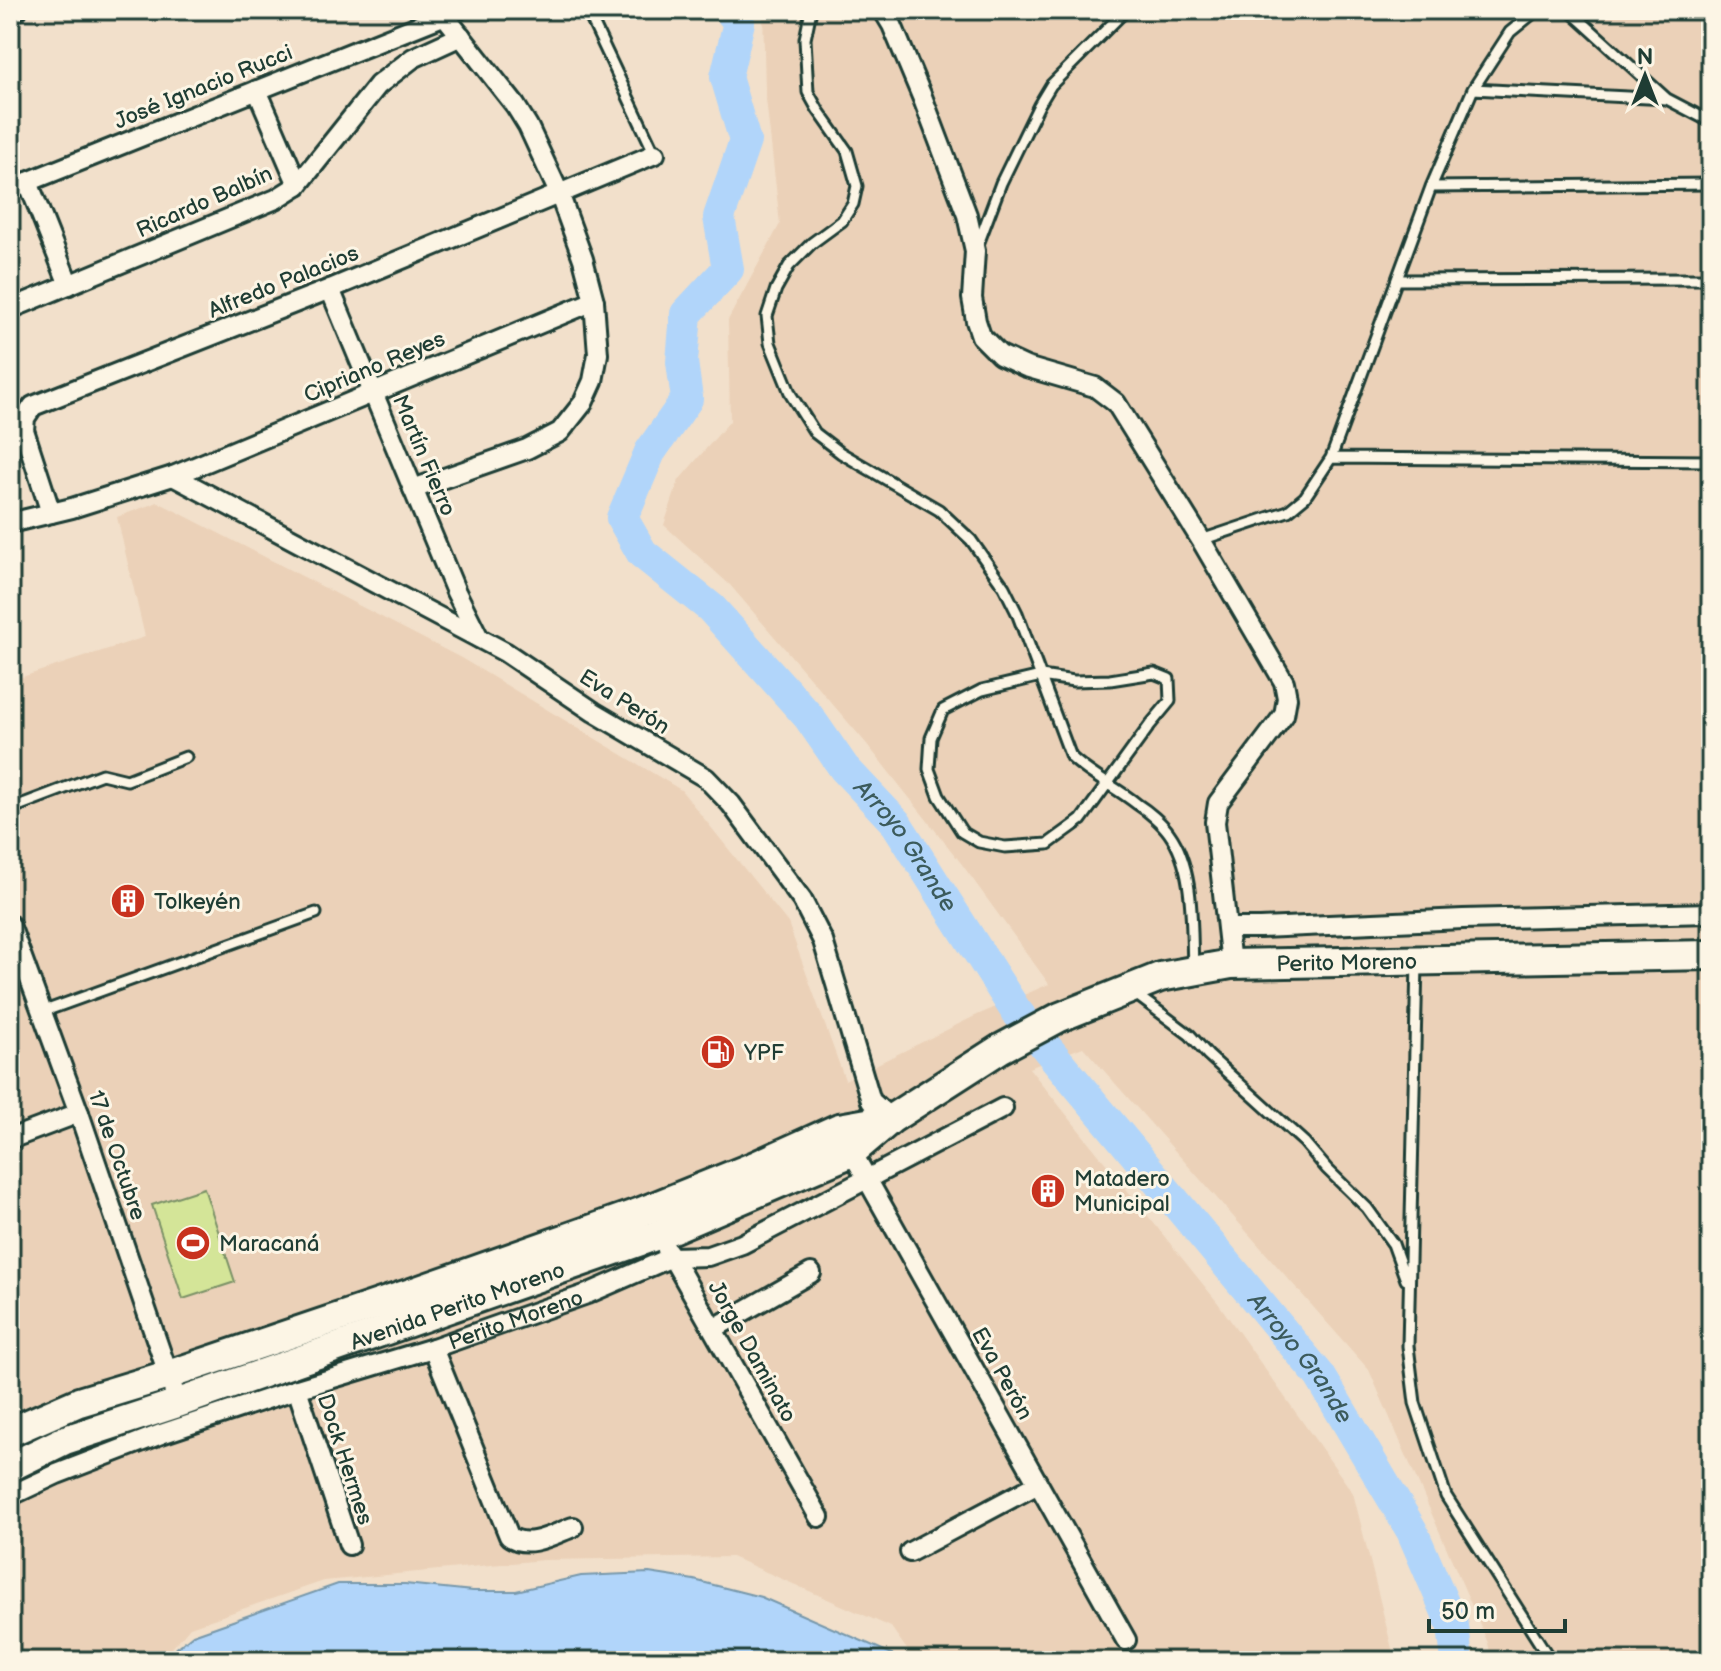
<svg xmlns="http://www.w3.org/2000/svg" width="1721" height="1671" viewBox="0 0 1721 1671" font-family="'Balsamiq Sans',sans-serif">
<rect width="100%" height="100%" fill="#f2e0cb"/>
<filter id="ink" filterUnits="userSpaceOnUse"><feTurbulence type="fractalNoise" baseFrequency=".0125" numOctaves="2"/><feDisplacementMap in="SourceGraphic" scale="16" xChannelSelector="R" yChannelSelector="G"/><feConvolveMatrix kernelMatrix="1 2 1 2 8 2 1 2 1" color-interpolation-filters="sRGB"/></filter>
<g filter="url(#ink)">
<path fill="#ebd1b8" d="M763,10H1683L1711,23V1661H1492L1488,1643L1369,1370L1083,1047L1029,1068L1218,1303L1353,1493L1395,1661H915L891,1627L732,1557L543,1560L324,1581L190,1627L161,1661H10V681L145,637L117,517L158,502L461,658L681,790L788,923L845,1080L975,1016L1049,984L961,863L866,743L730,585L664,525L679,480L730,421L728,320L780,224L765,90Z"/>
<path fill="#d4e598" stroke="#7a9166" stroke-width="2" d="M204,1188L235,1282L183,1299L152,1205Z"/>
<path fill="#b1d5fa" stroke="#7798ab" stroke-width="2" d="M649,1573L694,1580L761,1597L892,1654L896,1661H166L173,1651L193,1635L338,1584H405L473,1591H516L581,1576Z"/>
<g fill="none" stroke-linecap="round" stroke-linejoin="round">
<path stroke="#b1d5fa" stroke-width="32" id="s1" d="M729,10L739,22L726,77L745,141L719,217L728,269L686,314L682,362L687,399L650,452L622,518L642,553L711,608L808,716L844,768L896,823L1016,1011L1320,1376L1412,1531L1453,1626L1457,1661"/>
<g stroke="#1f3d34" stroke-width="15">
<path id="lane" d="M587,10L655,154
M811,10L805,39L808,92L818,110L847,151L857,186L853,204L842,221L812,243L789,266L776,289L767,316L770,343L791,395L815,433L841,453L939,510L971,540L1004,587L1017,613L1071,757C1091,776 1116,787 1137,804C1148,811 1162,823 1169,833C1195,869 1191,925 1193,966
M1569,10L1667,99L1711,122
M1473,89L1667,99
M1431,187L1711,184
M977,247L1001,183L1039,105L1051,85L1126,10
M1397,280L1711,279
M1331,458L1711,461
M1201,540L1288,511L1305,497L1331,458L1431,187L1473,89L1510,32L1537,10
M1154,673L1169,679L1170,701L1150,725L1081,820L1048,844L1005,847L979,842L962,832L939,796L929,769L931,738L943,710L982,690L1041,676L1074,681L1110,680Z
M10,809L102,774L127,780L186,757
M1417,963L1408,1346L1415,1403L1446,1496L1551,1661
M1134,993L1190,1035L1208,1055L1304,1142L1327,1169L1367,1208L1393,1244L1406,1280
M42,1012L316,913"/>
</g>
<g stroke="#1f3d34" stroke-width="24">
<g id="street">
<path d="M883,10L892,25L923,99L967,215L975,251L972,298L976,321L981,336L1000,355L1026,367L1095,387L1116,403L1201,540L1284,682L1287,698L1284,715L1218,803L1215,822L1231,964"/>
<path d="M10,13L17,10"/>
<path d="M257,90L298,185"/>
<path d="M28,182L69,285"/>
<path d="M10,189L458,10"/>
<path d="M330,289L456,592L479,638"/>
<path d="M10,309L276,199L298,185L378,85L413,58L461,36"/>
<path d="M173,476L505,652L594,712L706,778L731,804L802,900L823,941L871,1101L891,1119"/>
<path d="M413,489L527,449L560,432L583,403L593,381L598,354L594,301L583,259L559,193L528,126L515,105L440,10"/>
<path d="M51,513L24,430L25,418L33,406L330,289L655,154"/>
<path d="M10,523L72,508L173,476L594,301"/>
<path d="M10,925L79,1113L178,1403"/>
<path d="M1228,928H1260L1463,919L1711,913"/>
<path d="M10,1139L79,1113"/>
<path d="M848,1145L1126,1640"/>
<path d="M667,1250L672,1257L819,1517"/>
<path d="M713,1329L811,1273"/>
<path d="M433,1348L509,1536C528,1550 554,1534 573,1527"/>
<path d="M297,1389L349,1545"/>
<path id="s2" d="M10,1496L57,1474L161,1434L297,1389L433,1348L587,1294L672,1257L708,1256L742,1244L1003,1108"/>
<path d="M910,1552L1038,1484"/>
</g>
</g>
<g stroke="#1f3d34" stroke-width="34">
<g id="primary">
<path d="M10,1432L79,1402L168,1375L414,1292L641,1212L755,1166L839,1128L890,1119"/>
<path id="s3" d="M10,1467L65,1440L178,1403L655,1236L852,1152L891,1119L1000,1049L1060,1017L1160,977L1231,964L1711,955"/>
</g>
</g>
<use href="#lane" stroke="#fcf5e5" stroke-width="9"/>
<use href="#street" stroke="#fcf5e5" stroke-width="18"/>
<use href="#primary" stroke="#fcf5e5" stroke-width="28"/>
</g>
</g>
<defs>
<g id="building-disc" transform="scale(1.8)"><circle r="9.5" fill="#c8321e" stroke="#fcf5e5"/><path d="M-4-6H4V6H1V3H-1V6H-4ZM-2.5-4.3h1.7v1.8h-1.7ZM.8-4.3h1.7v1.8H.8ZM-2.5-1h1.7V.8h-1.7ZM.8-1h1.7V.8H.8Z" fill="#fff"/></g>
<g id="fuel-disc" transform="scale(1.8)"><circle r="9.5" fill="#c8321e" stroke="#fcf5e5"/><path d="M-5.5-6h7V0h2V4h1.3V-2.5L3-4.5l.8-.8L6-3V5H2.5V1h-1V6h-7ZM-4.2-4.7v3.2H.2V-4.7Z" fill="#fff"/></g>
<g id="stadium-disc" transform="scale(1.8)"><circle r="9.5" fill="#c8321e" stroke="#fcf5e5"/><path d="M0-5a6.5 5 0 1 0 0 10a6.5 5 0 1 0 0-10ZM-3.5-1.8h7v3.6h-7Z" fill="#fff"/></g>
</defs>
<g fill-rule="evenodd">
<use href="#building-disc" x="128" y="901"/>
<use href="#fuel-disc" x="718" y="1052"/>
<use href="#building-disc" x="1048" y="1191"/>
<use href="#stadium-disc" x="193" y="1243"/>
</g>
<g text-anchor="middle" stroke-width="6" stroke-linejoin="round" paint-order="stroke">
<g font-size="22" fill="#1f3d34" stroke="#fcf5e5">
<text transform="translate(203 86) rotate(-22)" y="8">José Ignacio Rucci</text>
<text transform="translate(204 201) rotate(-24)" y="8">Ricardo Balbín</text>
<text transform="translate(283 281) rotate(-22)" y="8">Alfredo Palacios</text>
<text transform="translate(374 366) rotate(-23)" y="8">Cipriano Reyes</text>
<text transform="translate(425 455) rotate(67)" y="8">Martín Fierro</text>
<text transform="translate(625 701) rotate(32)" y="8">Eva Perón</text>
<text dy="8" stroke="none"><textPath href="#s3" startOffset="1444">Perito Moreno</textPath></text>
<text transform="translate(118 1155) rotate(71)" y="8">17 de Octubre</text>
<text dy="8" stroke="none"><textPath href="#s3" startOffset="476">Avenida Perito Moreno</textPath></text>
<text dy="8" stroke="none"><textPath href="#s2" startOffset="536">Perito Moreno</textPath></text>
<text transform="translate(753 1351) rotate(61)" y="8">Jorge Daminato</text>
<text transform="translate(1003 1373) rotate(61)" y="8">Eva Perón</text>
<text transform="translate(346 1459) rotate(72)" y="8">Dock Hermes</text>
</g>
<g font-size="22" fill="#1f3d34" stroke="#fcf5e5" text-anchor="start">
<text x="154" y="909">Tolkeyén</text>
<text x="744" y="1060">YPF</text>
<text x="1074" y="1186">Matadero<tspan x="1074" dy="25">Municipal</tspan></text>
<text x="219" y="1251">Maracaná</text>
</g>
<g font-size="24" font-style="italic" fill="#3c5b5c" stroke="#fcf5e5">
<text dy="8" stroke="none"><textPath href="#s1" startOffset="992">Arroyo Grande</textPath></text>
<text dy="8" stroke="none"><textPath href="#s1" startOffset="1640">Arroyo Grande</textPath></text>
</g>
</g>
<rect width="1721" height="1671" fill="none" stroke="#fcf5e5" stroke-width="40"/>
<rect x="20" y="20" width="1681" height="1631" fill="none" stroke="#1f3d34" stroke-width="3" filter="url(#ink)"/>
<g transform="translate(1645 76)" stroke="#fcf5e5" stroke-width="6" paint-order="stroke">
<path d="M0-6L14 30L0 20L-14 30Z" fill="#1f3d34"/>
<text y="-12" font-size="22" font-weight="bold" text-anchor="middle" fill="#1f3d34">N</text>
</g>
<path d="M1429 1619v12h136v-12" fill="none" stroke="#1f3d34" stroke-width="4"/>
<text x="1441" y="1619" font-size="24" fill="#1f3d34" stroke="#fcf5e5" stroke-width="6" paint-order="stroke">50 m</text>
</svg>
